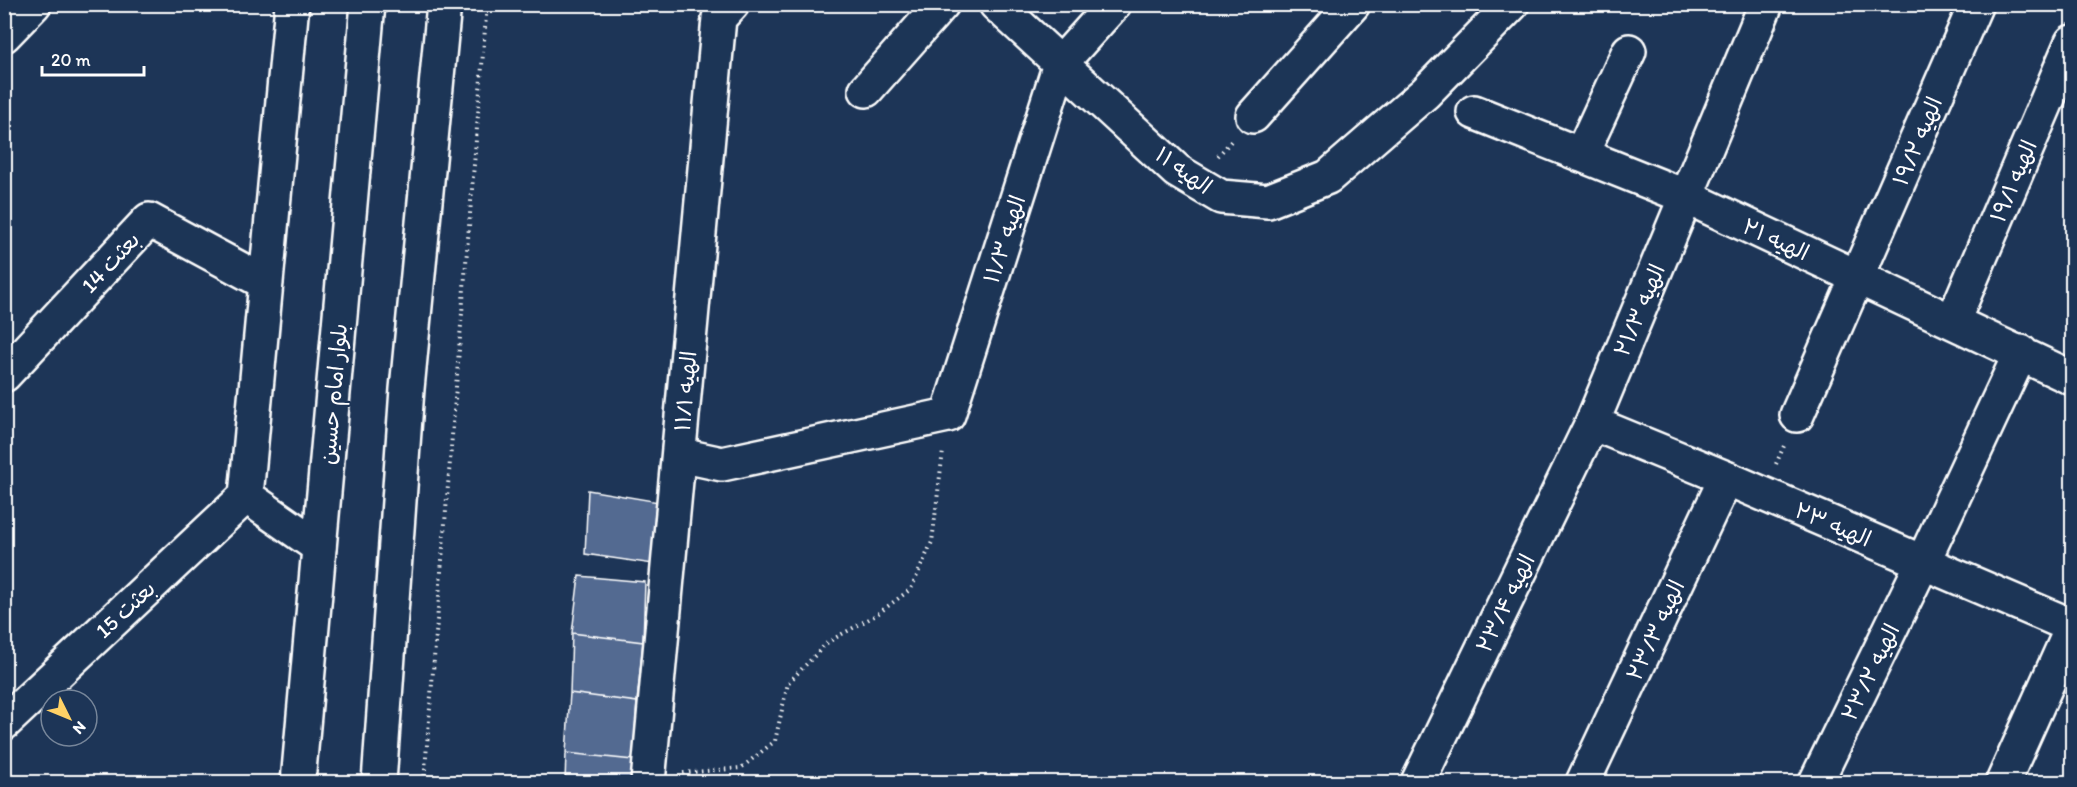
<svg xmlns="http://www.w3.org/2000/svg" width="2077" height="787" viewBox="0 0 2077 787" font-family="Itim,'Playpen Sans Arabic',sans-serif">
<rect width="100%" height="100%" fill="#1d3557"/>
<filter id="ink" filterUnits="userSpaceOnUse"><feTurbulence type="fractalNoise" baseFrequency=".0167" numOctaves="2"/><feDisplacementMap in="SourceGraphic" scale="12" xChannelSelector="R" yChannelSelector="G"/><feConvolveMatrix kernelMatrix="1 2 1 2 8 2 1 2 1" color-interpolation-filters="sRGB"/></filter>
<g filter="url(#ink)">
<path fill="#536a91" stroke="#fff" stroke-width="1.5" d="M588,490L659,502L653,564L585,554Z
M579,576L645,582L643,642L572,633Z
M572,633L643,642L637,702L570,693Z
M570,693L637,702L633,760L566,753Z
M566,753L633,760L632,782H565Z"/>
<g fill="none" stroke-linecap="round" stroke-linejoin="round">
<g stroke="#fff" stroke-width="38">
<path id="minor" d="M292,4L246,496L319,547
M996,4L1177,171L1221,197L1268,201L1328,177L1425,93L1512,4
M4,35L34,4
M866,90L942,4
M1474,112L1687,197L2072,378
M1253,116L1353,4
M1581,155L1629,51
M1953,321L2072,42
M4,375L149,220L266,283
M1797,415L1976,4
M1592,423L1726,478L2072,626
M680,455L722,464L948,415L1060,64L1114,4
M4,723L246,496
M648,782L719,18L732,4
M1418,782L1592,423L1766,4
M1583,782L1726,478
M1816,782L1923,562L2021,352
M2003,782L2072,628"/>
</g>
<g stroke="#fff" stroke-width="38">
<path id="major" d="M298,782L368,4
M379,782L407,389L444,4"/>
</g>
<path stroke="#fff" stroke-width="4" stroke-dasharray="1.5 4.5" stroke-linecap="butt" d="M1218,156L1233,139
M1776,464L1784,446
M683,773L741,768L775,741L788,683L828,642L876,615L911,589L932,542L943,451
M424,782L487,4"/>
<use href="#minor" stroke="#1d3557" stroke-width="33"/>
<use href="#major" stroke="#1d3557" stroke-width="33"/>
</g>
</g>
<g text-anchor="middle" stroke-width="4.5" stroke-linejoin="round" paint-order="stroke">
<g font-size="22" fill="#fff" stroke="#1d3557">
<text transform="translate(1917 141) rotate(-67)" y="8">الهیه ۱۹/۲</text>
<text transform="translate(1184 170) rotate(36)" y="8">الهیه ۱۱</text>
<text transform="translate(2013 181) rotate(-67)" y="8">الهیه ۱۹/۱</text>
<text transform="translate(1004 239) rotate(-72)" y="8">الهیه ۱۱/۳</text>
<text transform="translate(1776 239) rotate(25)" y="8">الهیه ۲۱</text>
<text transform="translate(110 262) rotate(-47)" y="8">بعثت 14</text>
<text transform="translate(1639 310) rotate(-67)" y="8">الهیه ۲۱/۳</text>
<text transform="translate(685 391) rotate(-85)" y="8">الهیه ۱۱/۱</text>
<text transform="translate(333 394) rotate(-85)" y="8">بلوار امام حسین</text>
<text transform="translate(1833 524) rotate(23)" y="8">الهیه ۲۳</text>
<text transform="translate(1505 603) rotate(-64)" y="8">الهیه ۲۳/۴</text>
<text transform="translate(125 609) rotate(-43)" y="8">بعثت 15</text>
<text transform="translate(1655 630) rotate(-65)" y="8">الهیه ۲۳/۳</text>
<text transform="translate(1870 672) rotate(-64)" y="8">الهیه ۲۳/۲</text>
</g>
</g>
<rect width="2077" height="787" fill="none" stroke="#1d3557" stroke-width="24"/>
<rect x="12" y="12" width="2053" height="763" fill="none" stroke="#fff" stroke-width="2" filter="url(#ink)"/>
<g transform="translate(69 718) rotate(133)"><circle r="28" fill="#1d3557" stroke="#77869a" stroke-width="1.5"/>
<path d="M0-4.5L10 22L0 15L-10 22Z" fill="#ffd166"/>
<text y="-9" font-size="16" font-weight="bold" text-anchor="middle" fill="#ffffff">N</text>
</g>
<path d="M42 66v9h102v-9" fill="none" stroke="#ffffff" stroke-width="3"/>
<text x="51" y="66" font-size="18" fill="#ffffff" stroke="#1d3557" stroke-width="4.5" paint-order="stroke">20 m</text>
</svg>
